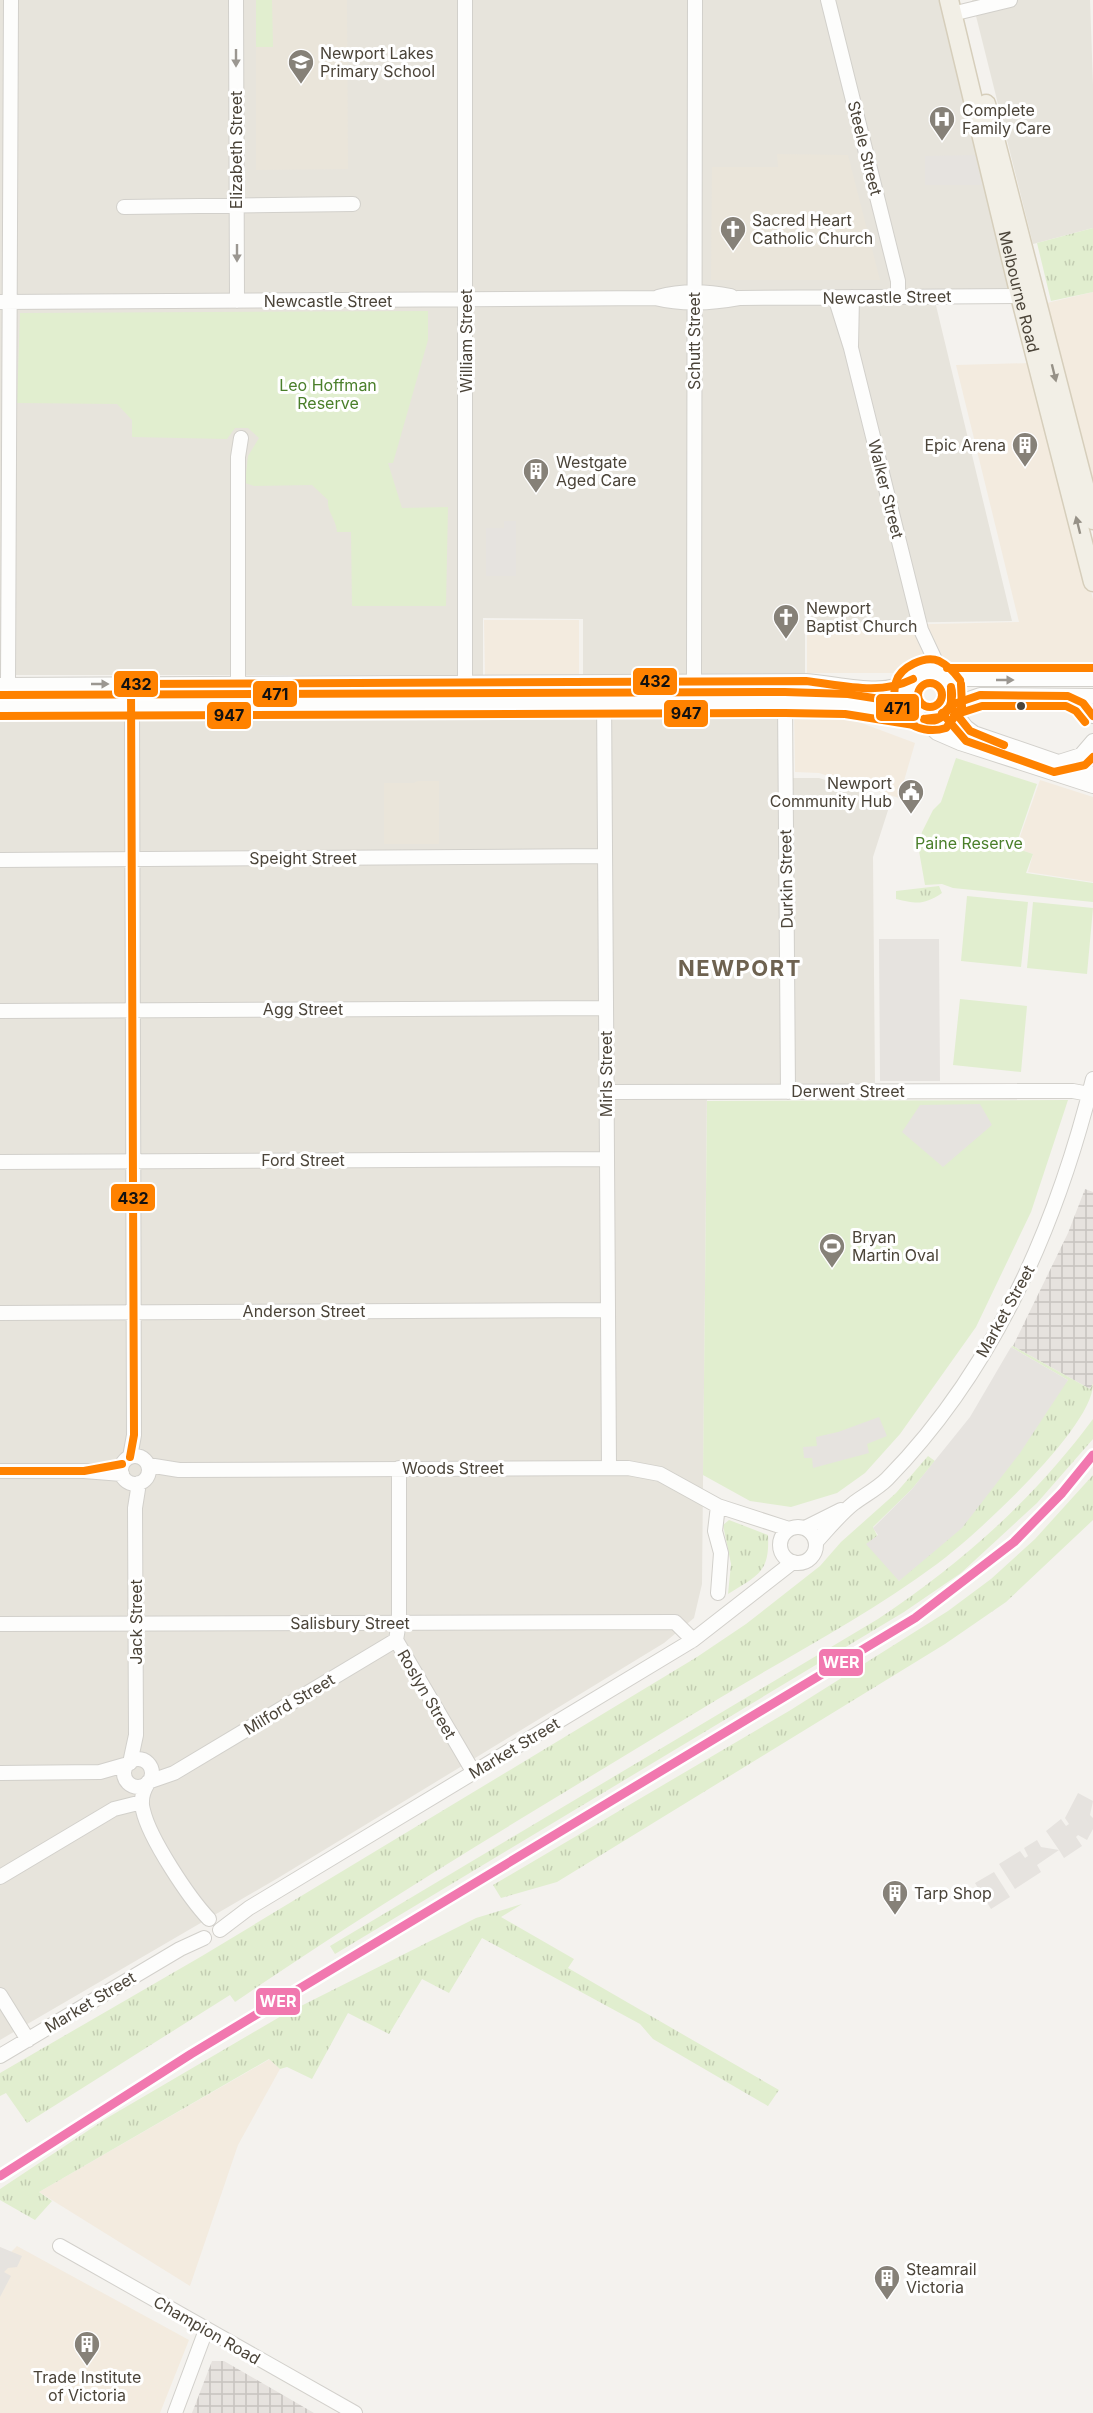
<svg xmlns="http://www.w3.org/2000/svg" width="1093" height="2413" viewBox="0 0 1093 2413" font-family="Inter,sans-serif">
<defs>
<pattern id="industrial-grid" width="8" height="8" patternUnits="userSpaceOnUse" patternTransform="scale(1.5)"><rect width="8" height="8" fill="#e6e2de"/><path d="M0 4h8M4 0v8" fill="none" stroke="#c7c3bf"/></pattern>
<pattern id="grass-tufts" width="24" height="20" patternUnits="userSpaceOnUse" patternTransform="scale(1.5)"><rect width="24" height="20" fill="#e1eecf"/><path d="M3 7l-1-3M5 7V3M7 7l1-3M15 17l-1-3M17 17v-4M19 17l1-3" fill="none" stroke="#c3cdb2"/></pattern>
</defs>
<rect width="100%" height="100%" fill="#f4f2ee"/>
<path fill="#e7e4dc" d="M0,0H941L1012,292L933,293L1012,621L805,624V673L583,675V619L483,618V675H0Z
M972,0H1090L1093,85V228L1033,244Z
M782,714V778H819L891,801L873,857L875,1086L707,1089L702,1584L694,1618L664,1643L278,1878L0,2040V715Z"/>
<path fill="#f3ebdf" d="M1093,292V492L1047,303Z
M1032,363L1093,599V673H807V627L1019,622L956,365Z
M484,620H579V675H485Z
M794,712H832L915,743L899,798L819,773L795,772Z
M1040,780L1093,797V882L1028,872L1033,854L1016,848Z
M270,2059L280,2069L238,2145L190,2286L39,2192Z
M17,2246L189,2340L160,2413H0V2247L10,2253Z"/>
<path fill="url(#industrial-grid)" d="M1085,1189L1093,1192V1384L1090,1389L1013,1346L1068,1233Z
M212,2361H224L314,2413H192Z"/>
<path fill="#eae5da" d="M256,0H347L348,169L256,170Z
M777,154L848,155L880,280H711L712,167H778Z
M418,781H439V844H384V783H413Z"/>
<path fill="url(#grass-tufts)" d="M1093,228V292L1051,301L1037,243Z
M939,886L942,893C924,905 917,904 896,899V891Z
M1013,1346L1090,1389L1093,1384C1093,1428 974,1537 937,1564C868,1615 791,1655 718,1699C556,1798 392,1894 235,2002L230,1995L27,2123L6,2093L0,2096V2073L202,1956L697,1657L746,1624L820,1566L841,1542L896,1493L928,1456L935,1461L912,1489L873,1527L899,1581L1068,1380L1011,1347Z
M1093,1419V1439L1037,1503L961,1573L904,1612L335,1954L330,1946L878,1619C962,1563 1033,1500 1093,1419Z
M1093,1475V1520L1006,1602L945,1644L557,1882L501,1898L493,1885L789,1711L948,1611L991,1579L1035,1539Z
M729,1520L768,1535C770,1573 757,1576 728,1594L731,1564L723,1525Z
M522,1904L501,1917L574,1959L568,1968L779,2090L768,2106L653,2039L640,2024L482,1938L449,1993L422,1979L389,2034L348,2013L312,2079L287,2067L280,2069L269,2059L39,2192L52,2201L35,2220L0,2200V2189L107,2118L283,2015L476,1918Z"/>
<path fill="#e1eecf" d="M256,0H272L273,47H256Z
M428,311V340L393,463H388L402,508L448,507L446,606H352L351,532H337C336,519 327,512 328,500L312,485L254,486L245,483L248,456L259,438L248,428H235L227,439L132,437V420L117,404L17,403L20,313Z
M956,758L1037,784L1015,848L1033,854L1026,873L1093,883V902L953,888L942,884L925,885L919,851L922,832L933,810L941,802Z
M967,896L1028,902L1021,967L961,961Z
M1033,902L1093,908L1087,974L1027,968Z
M960,999L1027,1006L1021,1072L953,1065Z
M1068,1100L1031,1212L976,1327L900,1434L865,1473L837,1493L791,1507L750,1501L703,1475L707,1101Z"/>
<path fill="#e6e3df" d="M975,155L982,185H925V156Z
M504,521H516V576H486V528H504Z
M879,939H939L940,1081H880Z
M980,1104L992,1125L943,1167L902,1132L920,1105Z
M1011,1347L1068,1380L1020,1453L962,1528L899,1581L866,1544L878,1535L873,1528L912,1489L970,1417Z
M879,1417L887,1436L867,1444L869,1453L813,1468L812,1458H804L803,1447L817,1446L816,1437L838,1432Z
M1078,1793L1093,1801L1090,1815L1093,1818V1829L1087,1840L1078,1835L1076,1837L1082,1846L1064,1858L1059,1850L1037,1865L1041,1872L1015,1889L999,1864L1020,1851L1025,1858L1028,1856L1024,1848L1037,1840L1041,1847L1059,1850L1046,1831L1061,1819L1066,1826L1069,1824L1065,1818Z
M994,1872L1010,1897L991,1909L975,1883Z
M0,2247L22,2256L17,2267L8,2268L4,2272L11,2276L0,2297Z"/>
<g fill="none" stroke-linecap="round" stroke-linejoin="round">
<g stroke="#d2d0cb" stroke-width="16">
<path id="minor" d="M236,0L237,301
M828,0L898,281V297
M952,14L1010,0
M124,207L353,204
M658,297C683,290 706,291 731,296
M835,297L851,348L921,630L943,677
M0,302L655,298C684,305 710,303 739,298L1029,296
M851,346L852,297
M905 696a24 24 0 1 1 48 0a24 24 0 1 1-48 0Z
M947,679H1093
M694,681L695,0
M465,683V0
M238,684V457L241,438
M0,685L806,681C839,683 884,698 913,679
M8,685L11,0
M604,693L609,1467
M1070,696L1086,706L1093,716
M785,702L788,1092
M951,705L980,695L1093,696
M0,706L785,702L846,704L916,715
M950,706L966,727L974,733L1093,774
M918,716L937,733L960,743L1093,786
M1059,762L1081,755L1093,741
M0,860L605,856
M0,1011L606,1008
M607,1092L1073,1091L1089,1094
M0,1162L607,1159
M0,1313L608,1310
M121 1470a14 14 0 1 1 28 0a14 14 0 1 1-28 0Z
M130,1457L134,1435L132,698
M148,1465L179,1470L628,1468L660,1474L718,1506L789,1529
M399,1468V1622L396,1640L474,1773
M0,1471H84L122,1474
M718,1506L715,1531L721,1553L718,1593
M780 1545a18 18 0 1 1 36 0a18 18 0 1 1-36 0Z
M805,1528L841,1510
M816,1542C828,1529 840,1514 854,1503C865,1495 878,1488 887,1479C994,1370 1057,1224 1093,1079
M0,1624L675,1622L693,1640
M124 1773a14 14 0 1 1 28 0a14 14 0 1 1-28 0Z
M130,1763L136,1735L135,1508L139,1483
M0,1773L100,1772L128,1764
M148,1782L174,1773L396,1640
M148,1783C143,1791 140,1800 143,1810C149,1838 189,1898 209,1919
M0,1877L114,1809L142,1802
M220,1930L249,1908L693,1640L793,1562
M0,1995L28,2040
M0,2056L180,1949L204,1938
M60,2246L355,2413
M175,2413L206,2330"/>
</g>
<g stroke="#d6cebb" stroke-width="21">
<g id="major">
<path id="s1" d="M949,0L1020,296L1093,582"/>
<path d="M986,104L1093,520"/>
</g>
</g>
<use href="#minor" stroke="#fdfdfc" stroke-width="14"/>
<use href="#major" stroke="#f2efe6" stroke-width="18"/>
<g stroke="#fff" stroke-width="12">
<path id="bus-1" d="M951,705L980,695L1068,696L1083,703L1093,716
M950,706L970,731L1004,745
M924,719C943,727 956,703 951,687
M924,719L940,717L951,705V687
M130,1457L134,1435L131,684L806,681C842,685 879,696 913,679
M0,1471H84L122,1464"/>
</g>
<g stroke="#fff" stroke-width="12">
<path id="bus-2" d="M918 695a12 12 0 1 1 24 0a12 12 0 1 1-24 0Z
M942,713L966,741L1054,772L1085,765L1093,757
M954,715L982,706H1066L1076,711L1085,722
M0,716L785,713L845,714L914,725"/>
</g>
<g stroke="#fff" stroke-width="12">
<path id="bus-3" d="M947,668H1093
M960,680C955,673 947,665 939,661C925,655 900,667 896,682C887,715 916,737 946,728L962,707L961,684
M0,695L785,692L848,694L918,705"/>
</g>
<use href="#bus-1" stroke="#ff8200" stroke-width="8"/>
<use href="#bus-2" stroke="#ff8200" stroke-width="8"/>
<use href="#bus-3" stroke="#ff8200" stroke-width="8"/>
<g stroke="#fff" stroke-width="14">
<path id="rail-1" d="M0,2176L191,2054L915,1618L1014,1542L1062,1493L1093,1455"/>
</g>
<use href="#rail-1" stroke="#f178af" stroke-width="9"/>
</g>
<defs><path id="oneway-solid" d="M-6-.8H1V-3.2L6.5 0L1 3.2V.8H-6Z" transform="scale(1.5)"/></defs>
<g fill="#9b9791">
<use href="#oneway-solid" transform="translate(236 58) rotate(90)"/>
<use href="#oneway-solid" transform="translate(237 253) rotate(90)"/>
<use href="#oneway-solid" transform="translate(1005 680)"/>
<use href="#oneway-solid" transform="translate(100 684)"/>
</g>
<g fill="#969187">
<use href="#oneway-solid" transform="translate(1054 373) rotate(76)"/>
<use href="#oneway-solid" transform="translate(1078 525) rotate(-104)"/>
</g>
<defs>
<g id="school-pin" transform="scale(1.35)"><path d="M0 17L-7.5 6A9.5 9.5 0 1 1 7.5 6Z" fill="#868178" stroke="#fff"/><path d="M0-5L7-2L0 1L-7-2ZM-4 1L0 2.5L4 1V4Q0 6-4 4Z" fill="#fff"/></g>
<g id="hospital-pin" transform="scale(1.35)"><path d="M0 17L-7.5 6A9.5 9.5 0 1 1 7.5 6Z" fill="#868178" stroke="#fff"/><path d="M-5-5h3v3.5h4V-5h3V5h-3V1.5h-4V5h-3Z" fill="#fff"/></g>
<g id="church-pin" transform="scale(1.35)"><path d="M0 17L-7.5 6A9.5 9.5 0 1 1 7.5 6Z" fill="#868178" stroke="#fff"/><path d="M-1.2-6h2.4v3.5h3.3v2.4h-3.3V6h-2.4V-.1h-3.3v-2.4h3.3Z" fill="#fff"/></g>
<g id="building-pin" transform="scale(1.35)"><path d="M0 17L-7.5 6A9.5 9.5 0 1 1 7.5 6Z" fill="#868178" stroke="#fff"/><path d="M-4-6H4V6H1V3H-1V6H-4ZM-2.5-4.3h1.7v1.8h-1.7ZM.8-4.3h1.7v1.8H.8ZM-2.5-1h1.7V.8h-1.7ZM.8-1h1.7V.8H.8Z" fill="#fff"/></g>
<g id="civic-pin" transform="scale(1.35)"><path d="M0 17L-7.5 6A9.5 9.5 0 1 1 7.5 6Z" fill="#868178" stroke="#fff"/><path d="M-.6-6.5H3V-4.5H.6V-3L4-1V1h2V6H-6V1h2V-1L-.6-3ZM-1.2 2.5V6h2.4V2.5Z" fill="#fff"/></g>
<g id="stadium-pin" transform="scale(1.35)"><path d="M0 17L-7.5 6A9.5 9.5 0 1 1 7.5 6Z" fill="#868178" stroke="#fff"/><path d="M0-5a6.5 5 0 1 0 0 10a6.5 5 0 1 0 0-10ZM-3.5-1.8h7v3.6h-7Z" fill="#fff"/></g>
</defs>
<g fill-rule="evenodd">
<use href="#school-pin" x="301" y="62"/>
<use href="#hospital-pin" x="942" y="119"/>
<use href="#church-pin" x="733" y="229"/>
<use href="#building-pin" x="1025" y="445"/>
<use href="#building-pin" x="536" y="471"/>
<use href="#church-pin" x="786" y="617"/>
<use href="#civic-pin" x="911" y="792"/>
<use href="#stadium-pin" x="832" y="1246"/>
<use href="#building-pin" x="895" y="1893"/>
<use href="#building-pin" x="887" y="2278"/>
<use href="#building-pin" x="87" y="2344"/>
</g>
<circle fill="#4b4439" stroke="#fff" stroke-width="2" cx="1021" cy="706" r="5"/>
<g text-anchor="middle" stroke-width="6" stroke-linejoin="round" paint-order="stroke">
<g font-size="16" fill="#4b4439" stroke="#fff" text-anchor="start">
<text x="320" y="59">Newport Lakes<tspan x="320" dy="18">Primary School</tspan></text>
<text x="962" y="116">Complete<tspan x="962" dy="18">Family Care</tspan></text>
<text x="752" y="226">Sacred Heart<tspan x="752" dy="18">Catholic Church</tspan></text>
<text x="1006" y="451" text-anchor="end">Epic Arena</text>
<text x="556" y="468">Westgate<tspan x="556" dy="18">Aged Care</tspan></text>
<text x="806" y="614">Newport<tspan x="806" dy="18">Baptist Church</tspan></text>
<text x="892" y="789" text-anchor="end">Newport<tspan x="892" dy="18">Community Hub</tspan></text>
<text x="852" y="1243">Bryan<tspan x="852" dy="18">Martin Oval</tspan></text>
<text x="914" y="1899">Tarp Shop</text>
<text x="906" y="2275">Steamrail<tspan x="906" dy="18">Victoria</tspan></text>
<text x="87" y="2383" text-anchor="middle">Trade Institute<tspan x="87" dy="18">of Victoria</tspan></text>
</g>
<g font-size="16" fill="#4b4439" stroke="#fff">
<text transform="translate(865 148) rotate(76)" y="6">Steele Street</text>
<text transform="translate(236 150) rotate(-90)" y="6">Elizabeth Street</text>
<text dy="6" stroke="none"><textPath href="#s1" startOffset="300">Melbourne Road</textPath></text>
<text transform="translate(887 297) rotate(-1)" y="6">Newcastle Street</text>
<text x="328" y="307">Newcastle Street</text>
<text transform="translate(466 341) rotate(-90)" y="6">William Street</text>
<text transform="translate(694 341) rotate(-90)" y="6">Schutt Street</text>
<text transform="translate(886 489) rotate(76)" y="6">Walker Street</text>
<text x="303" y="864">Speight Street</text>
<text transform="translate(786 879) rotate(-91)" y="6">Durkin Street</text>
<text x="303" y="1015">Agg Street</text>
<text transform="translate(606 1074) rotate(-90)" y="6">Mirls Street</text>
<text x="848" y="1097">Derwent Street</text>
<text x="303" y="1166">Ford Street</text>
<text x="304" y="1317">Anderson Street</text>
<text transform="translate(1005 1311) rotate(-61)" y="6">Market Street</text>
<text x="453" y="1474">Woods Street</text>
<text transform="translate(136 1622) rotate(-90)" y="6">Jack Street</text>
<text x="350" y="1629">Salisbury Street</text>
<text transform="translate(427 1694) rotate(60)" y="6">Roslyn Street</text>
<text transform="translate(289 1704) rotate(-31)" y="6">Milford Street</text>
<text transform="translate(514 1748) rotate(-31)" y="6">Market Street</text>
<text transform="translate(90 2002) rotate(-31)" y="6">Market Street</text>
<text transform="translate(207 2330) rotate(30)" y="6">Champion Road</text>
</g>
<g font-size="16" fill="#4a7f2a" stroke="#fff">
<text x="328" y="391">Leo Hoffman<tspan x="328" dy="18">Reserve</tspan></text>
<text x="969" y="849">Paine Reserve</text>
</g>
<g font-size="22" font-weight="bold" letter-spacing="1.5" fill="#6e6250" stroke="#fff">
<text x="740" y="976">NEWPORT</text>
</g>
</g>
<g stroke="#fff" stroke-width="2">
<rect x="632" y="667" width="46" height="29" rx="6" fill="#ff8200"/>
<rect x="113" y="670" width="46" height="28" rx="6" fill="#ff8200"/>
<rect x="252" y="680" width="46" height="28" rx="6" fill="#ff8200"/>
<rect x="875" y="693" width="45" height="29" rx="6" fill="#ff8200"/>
<rect x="663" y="699" width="46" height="29" rx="6" fill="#ff8200"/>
<rect x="206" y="701" width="46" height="29" rx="6" fill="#ff8200"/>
<rect x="110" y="1183" width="46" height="29" rx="6" fill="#ff8200"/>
<rect x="818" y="1648" width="46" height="29" rx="6" fill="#f178af"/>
<rect x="255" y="1987" width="46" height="29" rx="6" fill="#f178af"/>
</g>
<g font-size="16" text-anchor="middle" font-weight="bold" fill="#fff">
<text x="841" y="1668">WER</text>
<text x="278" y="2007">WER</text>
</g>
<g font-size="16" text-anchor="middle" font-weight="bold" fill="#111">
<text x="655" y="687">432</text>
<text x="136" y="690">432</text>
<text x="275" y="700">471</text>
<text x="897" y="714">471</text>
<text x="686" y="719">947</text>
<text x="229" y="721">947</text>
<text x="133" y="1204">432</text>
</g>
</svg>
